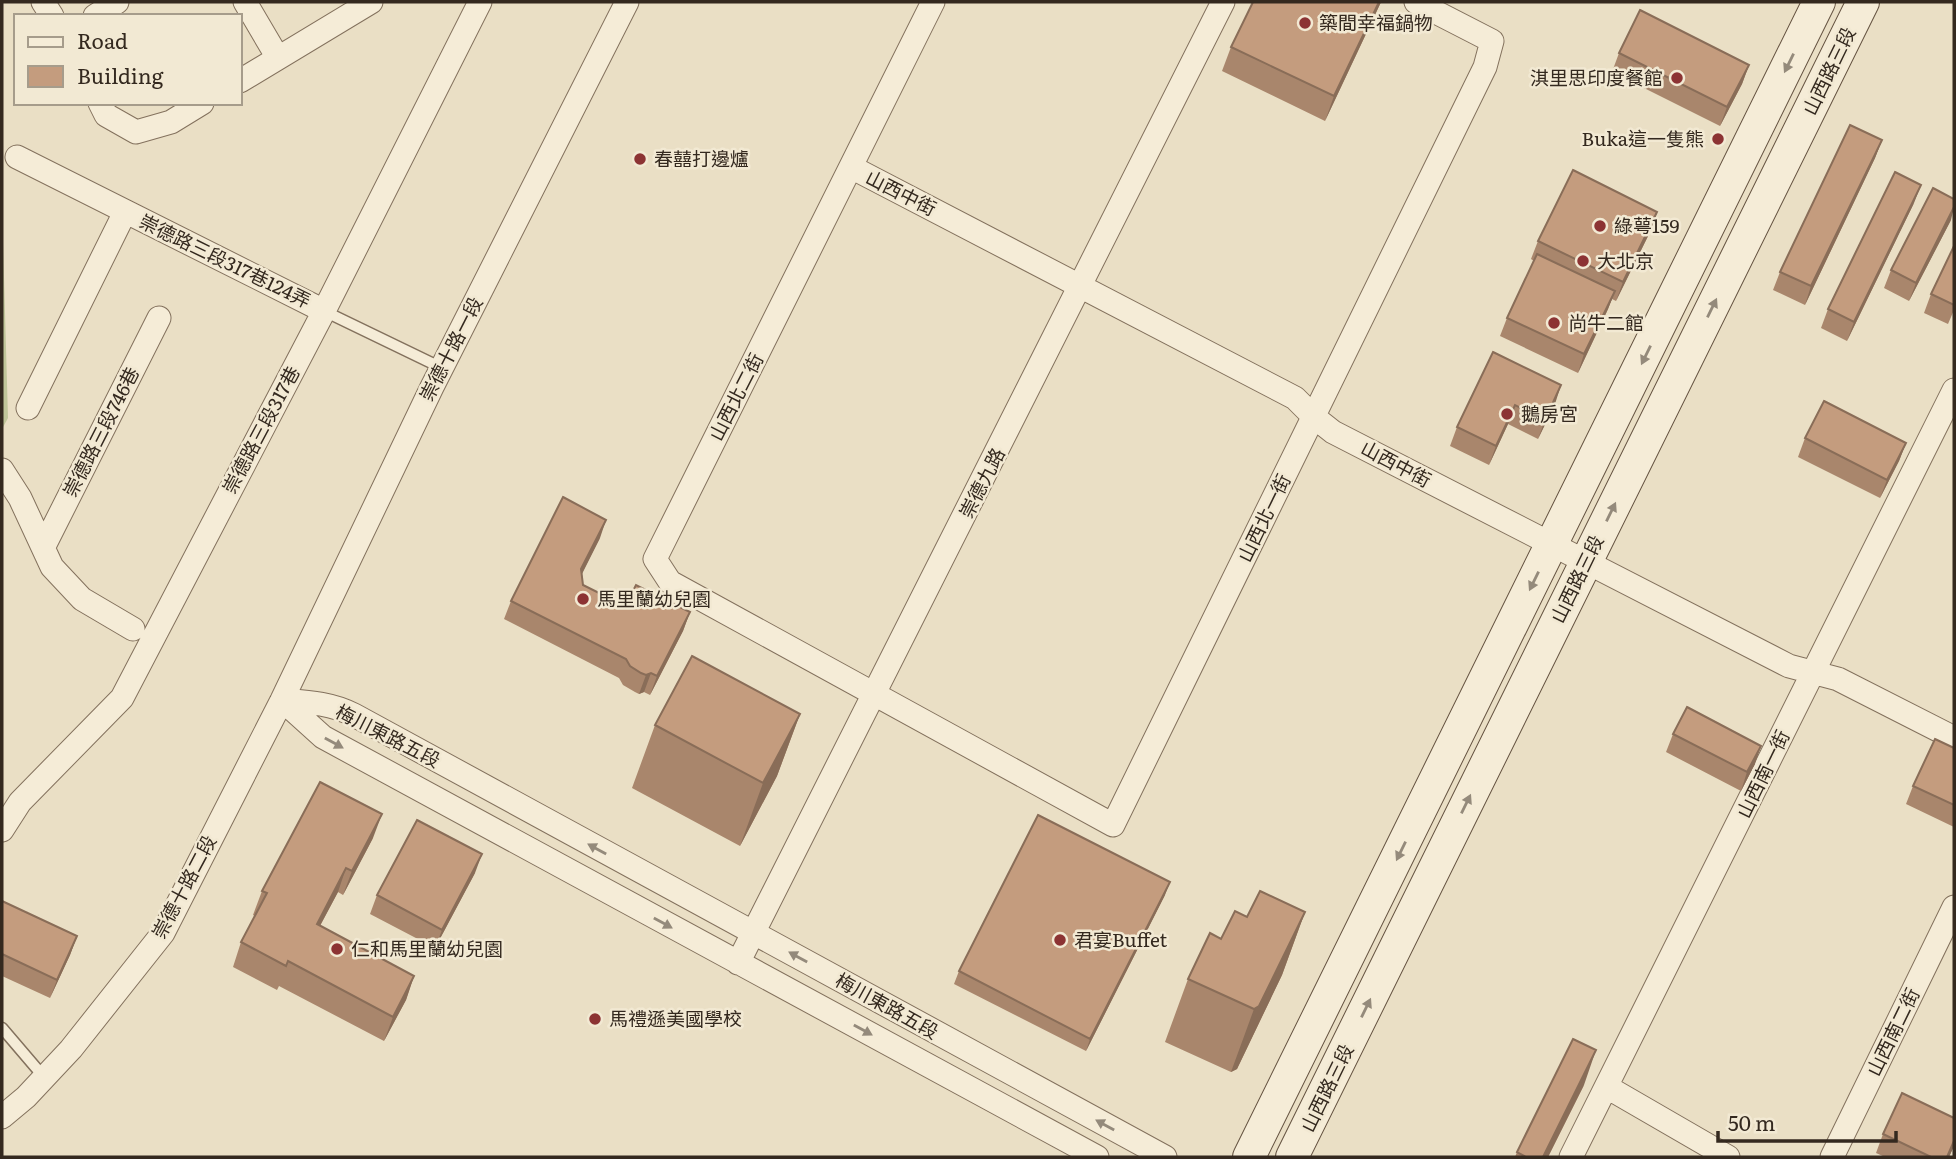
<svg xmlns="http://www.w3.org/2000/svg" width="1956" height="1159" viewBox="0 0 1956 1159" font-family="Literata,'Noto Sans TC',serif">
<rect width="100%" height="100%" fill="#eadfc5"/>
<path fill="#c1c69a" d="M2,207L8,418L2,429Z"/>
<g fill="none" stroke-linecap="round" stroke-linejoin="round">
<g stroke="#83715d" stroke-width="13">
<path id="lane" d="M324,311L442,368
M2,1028L43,1076"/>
</g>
<g stroke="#83715d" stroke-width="25">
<path id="street" d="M43,2L52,16
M245,2L278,58
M933,2L655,559L670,582L1113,825L1485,67L1492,41L1416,2
M95,16L117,2
M240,81L371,2
M100,103L106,115L136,132L171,122L202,103
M17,157L324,311
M851,167L1295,398L1314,417L1333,432L1789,666L1838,679L1954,738
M28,408L125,212
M2,470L20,498L52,567L82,599L133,629
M44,546L159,318
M282,700C307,702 331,703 354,715L1165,1157
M282,700L323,737L1097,1157
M2,830L20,802L122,698L324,311L480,2
M738,963L1223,2
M1607,1087L1728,1157
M2,1117L26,1097L71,1049L163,933L282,700L432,387L627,2
M1571,1157L1954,390
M1832,1157L1954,907"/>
</g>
<g stroke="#645240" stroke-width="34">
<path id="secondary" d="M1249,1157L1819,2
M1292,1157L1863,2"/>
</g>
<use href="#lane" stroke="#f5ecd7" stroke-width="10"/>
<use href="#street" stroke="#f5ecd7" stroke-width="23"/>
<use href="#secondary" stroke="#f5ecd7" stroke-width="32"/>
</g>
<path fill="#a9866c" d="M1381,2L1325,121L1222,71L1231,47Z
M1619,53L1749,65L1742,84L1720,126L1612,72Z
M1882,140L1875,158L1805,305L1773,290L1780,272Z
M1914,203L1847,341L1821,328L1828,309Z
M1657,212L1651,230L1616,301L1612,299L1608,309L1578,373L1500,336L1507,318L1534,261L1531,259L1538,241Z
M1951,220L1909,301L1884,288L1891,270Z
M1954,246V310L1948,324L1924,313L1931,294Z
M1493,352L1555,404L1538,439L1508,424L1489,465L1450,446L1457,427Z
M1805,438L1906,443L1899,461L1880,498L1798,457Z
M600,538L582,573L583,585L625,606L690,612L683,631L650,695L644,692L639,694L635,692L623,685L619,678L504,619L511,601Z
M800,714L777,776L740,846L632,788L655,725Z
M1673,734L1755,764L1741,791L1666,752Z
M1954,748V827L1906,804L1913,786Z
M373,838L343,895L338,892L320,926L414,976L406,1000L384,1041L279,986L277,990L233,967L241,942L255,916L253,915L262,891Z
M475,873L435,948L370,914L377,895Z
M1165,895L1086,1051L954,984L959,971Z
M2,901L77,936L70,955L50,998L2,976Z
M1305,912L1282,975L1237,1069L1231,1072L1165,1042L1188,979L1221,939L1247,917Z
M1584,1085L1548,1157H1515L1517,1152Z
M1883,1134L1954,1146L1949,1157H1885L1876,1153Z"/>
<path fill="#896d58" d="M1379,2H1381L1325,121L1334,96Z
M1749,65L1742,84L1720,126L1727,107Z
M1882,140L1875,158L1805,305L1811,286Z
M1921,185L1914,203L1847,341L1854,322Z
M1954,207L1951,220L1909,301L1916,283Z
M1657,212L1651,230L1616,301L1623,282Z
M1615,291L1608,309L1578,373L1584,354Z
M1561,385L1555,404L1538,439L1545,420Z
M1515,405L1508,424L1489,465L1496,446Z
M1906,443L1899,461L1880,498L1887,480Z
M606,520L600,538L575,588L581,569Z
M690,612L683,631L650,695L657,676Z
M651,673L644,692L639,694L646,675Z
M800,714L777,776L740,846L763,783Z
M1761,746L1755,764L1741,791L1747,772Z
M382,814L373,838L343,895L352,871Z
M482,854L475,873L435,948L442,930Z
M346,868L338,892L308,948L317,924Z
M1170,882L1165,895L1086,1051L1090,1039Z
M1305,912L1282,975L1237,1069L1231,1072L1254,1009Z
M77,936L70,955L50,998L57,980Z
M414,976L406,1000L384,1041L393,1017Z
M1596,1050L1584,1085L1548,1157H1543Z
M1954,1141V1146L1949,1157H1947Z"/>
<path fill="#c49c7e" stroke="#896d58" stroke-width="2" d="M1253,2H1379L1334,96L1231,47Z
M1640,10L1749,65L1727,107L1619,53Z
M1850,125L1882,140L1811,286L1780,272Z
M1573,170L1657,212L1623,282L1538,241Z
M1895,172L1921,185L1854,322L1828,309Z
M1933,188L1954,199V207L1916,283L1891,270Z
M1954,246V305L1931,294Z
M1537,254L1615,291L1584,354L1507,318Z
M1493,352L1561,385L1545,420L1515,405L1496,446L1457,427Z
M1824,401L1906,443L1887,480L1805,438Z
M563,497L606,520L581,569L583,585L625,606L636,585L690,612L657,676L651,673L646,675L641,673L630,666L626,659L511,601Z
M692,656L800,714L763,783L655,725Z
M1687,707L1761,746L1747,772L1673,734Z
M1935,739L1954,748V805L1913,786Z
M320,782L382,814L352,871L346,868L317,924L414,976L393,1017L288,961L286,966L241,942L267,893L262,891Z
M1038,815L1170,882L1090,1039L959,971Z
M417,820L482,854L442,930L377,895Z
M1260,891L1305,912L1259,1006L1254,1009L1188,979L1210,933L1221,939L1235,911L1247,917Z
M2,901L77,936L57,980L2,954Z
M1573,1039L1596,1050L1543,1157H1526L1517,1152Z
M1902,1093L1954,1118V1141L1947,1157H1931L1883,1134Z"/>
<defs><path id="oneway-solid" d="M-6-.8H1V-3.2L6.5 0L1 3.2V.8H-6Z" transform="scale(1.75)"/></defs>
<g fill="#948a7b">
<use href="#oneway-solid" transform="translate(1789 63) rotate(116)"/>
<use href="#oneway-solid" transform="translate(1712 308) rotate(-64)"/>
<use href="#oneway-solid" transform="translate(1646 355) rotate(116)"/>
<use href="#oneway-solid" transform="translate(1611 512) rotate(-64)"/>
<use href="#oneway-solid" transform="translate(1534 581) rotate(116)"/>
<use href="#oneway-solid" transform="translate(334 743) rotate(29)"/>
<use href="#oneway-solid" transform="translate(1466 804) rotate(-64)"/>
<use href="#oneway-solid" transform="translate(597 849) rotate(-151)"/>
<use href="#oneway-solid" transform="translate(1401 851) rotate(116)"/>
<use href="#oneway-solid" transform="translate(663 923) rotate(29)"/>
<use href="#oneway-solid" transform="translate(798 957) rotate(-151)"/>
<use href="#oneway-solid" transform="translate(1366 1008) rotate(-64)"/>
<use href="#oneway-solid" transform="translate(863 1030) rotate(29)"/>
<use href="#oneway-solid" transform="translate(1105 1125) rotate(-151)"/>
</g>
<g fill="#8c3333" stroke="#f2e9d3" stroke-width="2.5">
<circle cx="1305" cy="23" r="7"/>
<circle cx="1677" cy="78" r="7"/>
<circle cx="1718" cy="139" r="7"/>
<circle cx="640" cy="159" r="7"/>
<circle cx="1600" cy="226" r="7"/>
<circle cx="1583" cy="261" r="7"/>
<circle cx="1554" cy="323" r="7"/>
<circle cx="1507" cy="414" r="7"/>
<circle cx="583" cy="599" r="7"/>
<circle cx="1060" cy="940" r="7"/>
<circle cx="337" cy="949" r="7"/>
<circle cx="595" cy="1019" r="7"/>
</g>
<g text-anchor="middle" stroke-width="5" stroke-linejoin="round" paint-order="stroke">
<g font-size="19" fill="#34291f" stroke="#f2e9d3" text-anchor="start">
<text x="1319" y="30">築間幸福鍋物</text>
<text x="1663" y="85" text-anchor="end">淇里思印度餐館</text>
<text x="1704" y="146" text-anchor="end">Buka這一隻熊</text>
<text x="654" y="166">春囍打邊爐</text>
<text x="1614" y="233">綠萼159</text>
<text x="1597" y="268">大北京</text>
<text x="1568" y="330">尚牛二館</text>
<text x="1521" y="421">鵝房宮</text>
<text x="597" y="606">馬里蘭幼兒園</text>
<text x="1074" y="947">君宴Buffet</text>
<text x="351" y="956">仁和馬里蘭幼兒園</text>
<text x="609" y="1026">馬禮遜美國學校</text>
</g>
<g font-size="19" fill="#34291f" stroke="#f2e9d3">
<text transform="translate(1829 71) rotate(-64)" y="7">山西路三段</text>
<text transform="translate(901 193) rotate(27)" y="7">山西中街</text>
<text transform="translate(225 261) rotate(26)" y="7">崇德路三段317巷124弄</text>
<text transform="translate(451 349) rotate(-63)" y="7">崇德十路一段</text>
<text transform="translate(736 397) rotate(-63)" y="7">山西北二街</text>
<text transform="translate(261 430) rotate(-62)" y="7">崇德路三段317巷</text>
<text transform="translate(101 432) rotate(-63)" y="7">崇德路三段746巷</text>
<text transform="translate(1396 464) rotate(28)" y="7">山西中街</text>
<text transform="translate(982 483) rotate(-63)" y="7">崇德九路</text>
<text transform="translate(1264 518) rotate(-64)" y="7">山西北一街</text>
<text transform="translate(1577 579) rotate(-64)" y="7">山西路三段</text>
<text transform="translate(388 736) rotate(27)" y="7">梅川東路五段</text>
<text transform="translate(1763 774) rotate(-64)" y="7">山西南一街</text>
<text transform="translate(184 887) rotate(-62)" y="7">崇德十路二段</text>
<text transform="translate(887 1006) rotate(29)" y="7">梅川東路五段</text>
<text transform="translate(1893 1032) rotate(-64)" y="7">山西南二街</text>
<text transform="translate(1327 1088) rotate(-64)" y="7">山西路三段</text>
</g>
</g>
<rect width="1956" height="1159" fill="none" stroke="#34291f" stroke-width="7"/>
<rect x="14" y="14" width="228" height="91" fill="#f2e9d3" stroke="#a69c8b" stroke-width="2"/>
<rect x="28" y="37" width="35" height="10" fill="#f5ecd7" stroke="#a69c8b" stroke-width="2"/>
<text x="77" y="49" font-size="21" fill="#34291f">Road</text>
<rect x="28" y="66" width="35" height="21" fill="#c49c7e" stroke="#a69c8b" stroke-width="2"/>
<text x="77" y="84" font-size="21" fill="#34291f">Building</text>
<path d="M1718 1131v10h178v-10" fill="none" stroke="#34291f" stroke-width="3.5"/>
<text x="1728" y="1131" font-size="21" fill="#34291f" stroke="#f2e9d3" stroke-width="5" paint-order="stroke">50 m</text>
</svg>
